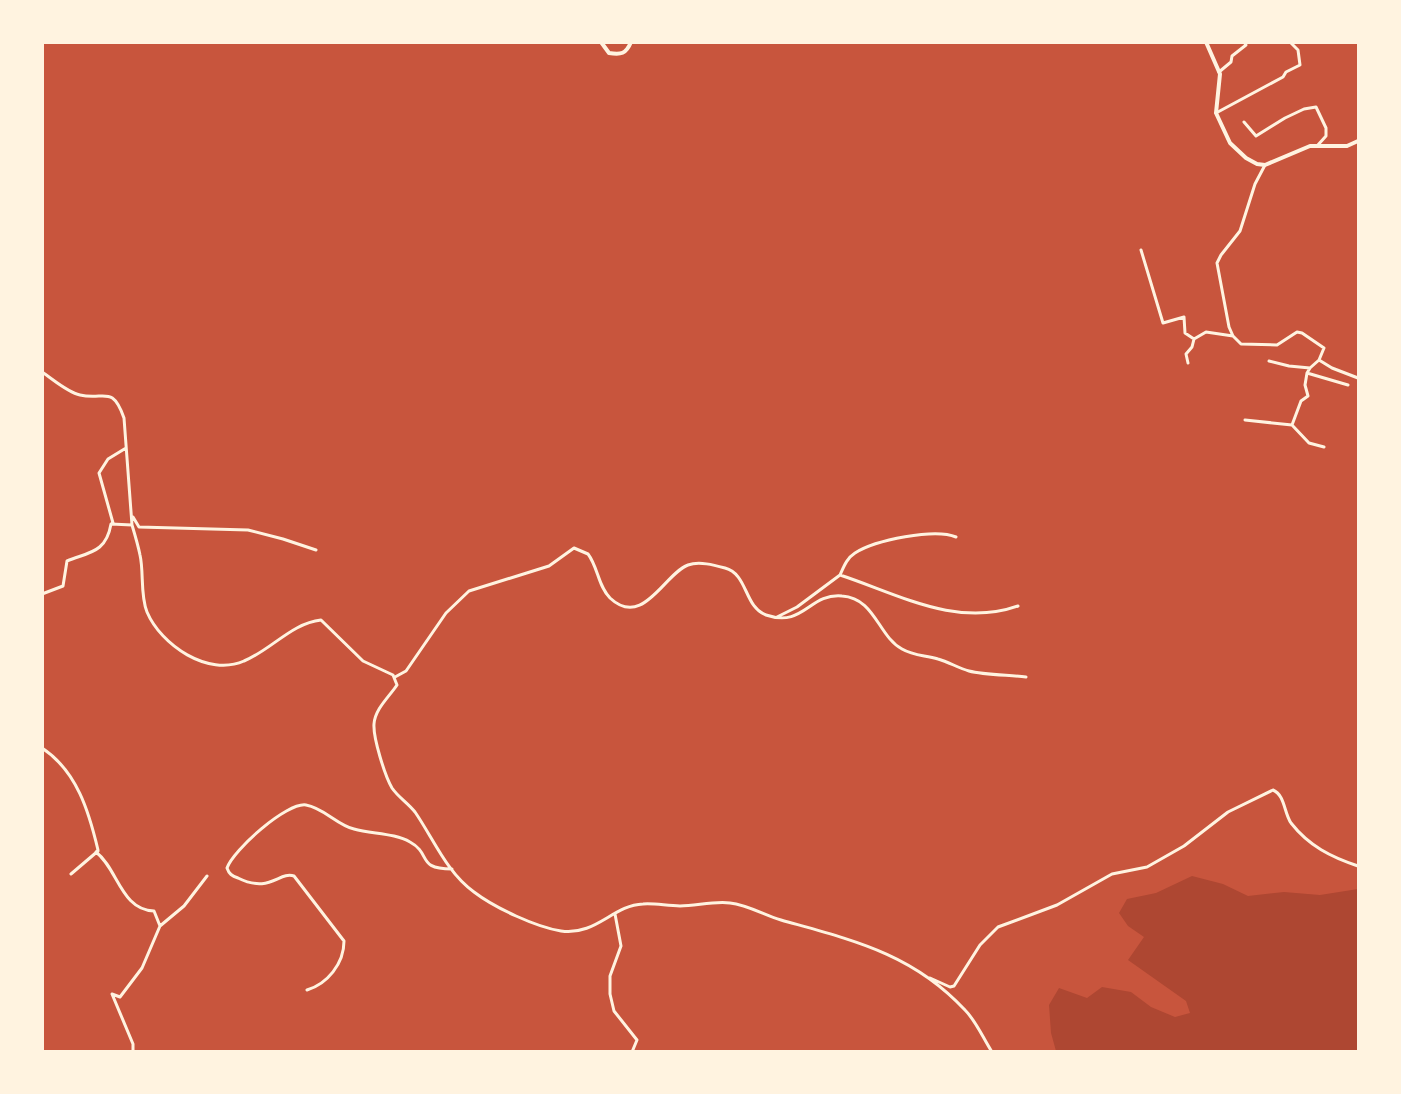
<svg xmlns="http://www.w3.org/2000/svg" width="1401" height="1094" viewBox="0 0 1401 1094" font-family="'Exo 2',sans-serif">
<rect width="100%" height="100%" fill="#c8553d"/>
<path fill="#ae4732" d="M1192,876L1223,884L1248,896L1284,892L1320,895L1358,889V1051H1056L1051,1033L1049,1005L1059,988L1087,998L1102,987L1131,992L1151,1007L1175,1017L1190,1013L1186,1001L1128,960L1144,937L1128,926L1119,913L1127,899L1156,893Z"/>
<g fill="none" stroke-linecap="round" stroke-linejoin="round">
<path stroke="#fff3e0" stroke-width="3" d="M1219,72L1231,62L1232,56L1246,45L1244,42
M1216,113L1283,77L1286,72L1300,65L1298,50L1290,42
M1244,122L1256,136L1285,118L1304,109L1316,107L1326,128V136L1317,146
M1265,165L1255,184L1240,231L1221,255L1217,263L1229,327L1233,336L1241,344L1277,345L1297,332L1302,333L1324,348L1319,360L1332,368L1358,378
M1141,250L1163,323L1184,317L1185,333L1194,339L1206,332L1233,336
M1269,361L1289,366L1310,368L1319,360
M1188,363L1186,354L1192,347L1194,339
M1310,368L1307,373L1348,385
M42,372C54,380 67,392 80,395C104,401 112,384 124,418L132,525L111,524C106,553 89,552 67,561L63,586L42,594
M1307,373L1305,385L1308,396L1301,401L1292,425L1309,443L1324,447
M1245,420L1292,425
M133,517L139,527L248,530L283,539L316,550
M113,523L99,473L108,459L126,448
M132,525C135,535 138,545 140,555C144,572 140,595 147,612C161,645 208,677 244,661C271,650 292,623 321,620L363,661L393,675L397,685C389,697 375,709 374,724C373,738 385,776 392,788C398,797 408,803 415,812C433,838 447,873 474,892C495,908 536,927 561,931C596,936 613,905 643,904C655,903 667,906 680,906C696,906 713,901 730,903C748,905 764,915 781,920C852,940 912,953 965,1010C976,1021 983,1038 992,1052
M840,575C844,566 847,558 855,553C875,540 935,528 956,537
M777,617L797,607L840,575C898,594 956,628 1018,606
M395,677L406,671L446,613L469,591L549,566L574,548L588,554C598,567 598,586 610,598C643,629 664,574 688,565C699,561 714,565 725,568C748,574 744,607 766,615C804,628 809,593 842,596C875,598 878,636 902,649C914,656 925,655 938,659C949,662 958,668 969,671C984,675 1010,675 1026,677
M42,748C77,771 89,812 98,850L96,852C118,869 121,910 154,911L160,926L142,968L120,997L112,994L133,1044V1052
M71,874L98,851
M615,914L621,946L610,976V994L614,1011L637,1040L632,1052
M160,926L184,906L207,876
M930,978L950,987L954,986L980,945L998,927L1057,905L1112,874L1147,867L1184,846L1228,812L1273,790C1285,795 1284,813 1291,823C1309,846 1331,857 1358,866
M307,990C327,984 344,964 344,941L294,876C279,871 270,894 238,878C232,876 229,874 227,868C233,850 287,802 306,805C324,808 337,825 354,829C372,834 395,833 410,842C432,854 416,869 452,869"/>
<path stroke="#fff3e0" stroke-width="4" d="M601,42L609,53C621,55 626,54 631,42
M1206,42L1220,74L1216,113L1230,143L1246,158L1257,164L1265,165L1310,146H1347L1358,141"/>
</g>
<rect width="1401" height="1094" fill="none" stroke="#fff3e0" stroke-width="88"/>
</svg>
